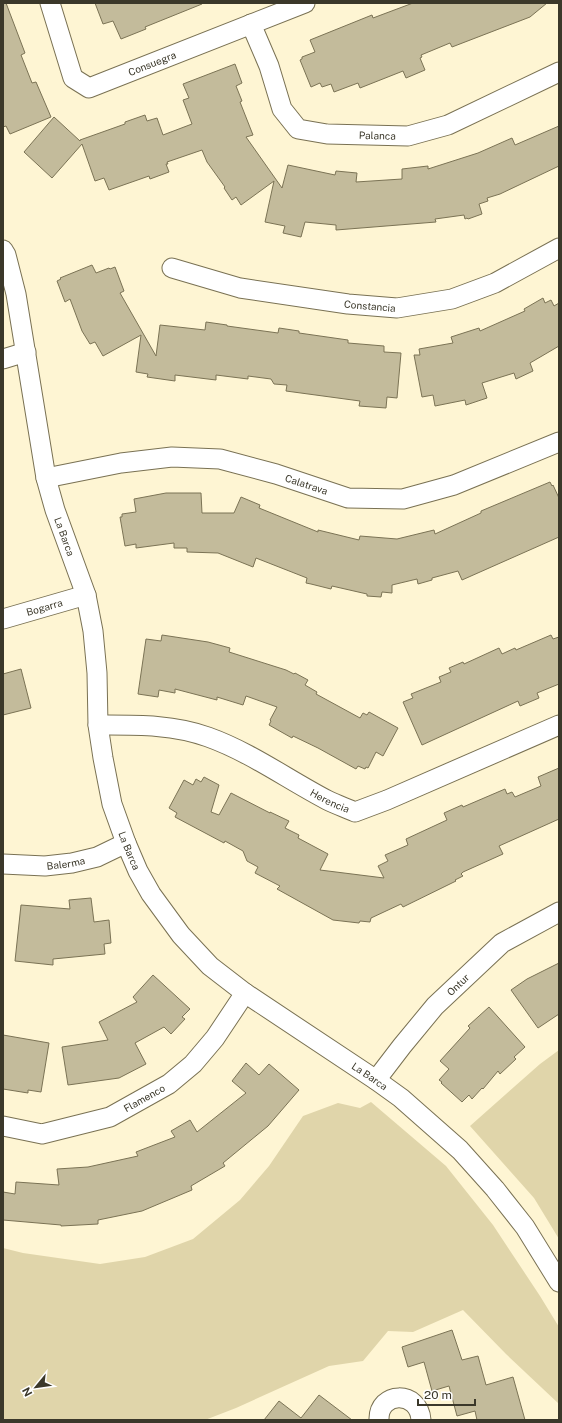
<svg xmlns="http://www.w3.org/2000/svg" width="562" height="1423" viewBox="0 0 562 1423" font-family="'Public Sans',sans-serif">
<rect width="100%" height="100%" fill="#fef5d3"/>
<path fill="#e0d5aa" d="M559,1050V1239L534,1198L470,1126L540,1064Z
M371,1102L446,1166L493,1225L540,1296L559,1327V1404L506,1354L463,1310L413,1332L388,1331L363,1361L329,1366L236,1408L205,1420H3V1248L23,1253L100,1264L145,1257L193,1239L240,1200L269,1166L303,1116L338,1103L360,1108Z"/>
<path fill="#c3bb9b" stroke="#7b7355" d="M3,3H6L25,53L21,55L32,83L36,82L51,117L10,134L6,126L3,127Z
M95,3H202V4L145,27L146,29L121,39L113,21L103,24Z
M413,3H547L530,17L452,47L450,43L421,55L422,57L420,58L425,70L406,78L403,71L360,88L358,83L334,92L331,84L322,87L320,83L311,87L300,60L302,59V57L315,52L310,40L372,15L373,18Z
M235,64L242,83L236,86L242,101L240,102L253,135L246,137L282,188L288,165L335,175L336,171L357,173L356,182L402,179V169L428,166V169L478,153L512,138L515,145L559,126V166L500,194L487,198L488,201L479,204L482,214L468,219L467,218L465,219L464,215L435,219L436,222L336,230V225L305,222L301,237L283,233L285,226L265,222L274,181L241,205L236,197L232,200L224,188L225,187L207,162L202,150L167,162L168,164H166L169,172L150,179L149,176L109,190L104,178L95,181L82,144L52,178L24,152L54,117L80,141V140L125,124V122L145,115L147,121L157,118L163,135L192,124L183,100L189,98L183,84Z
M92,265L96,273L109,268L110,269L115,267L124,291L120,293L156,356L160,325L205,330L206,322L227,325V326L278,333L279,328L299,331V333L348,340V343L384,346V352L401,353L397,398L387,397L386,408L359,406L360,401L286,391L287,385L274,384L271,379L248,376V379L216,375V380L175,375V381L147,377L148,374L136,372L141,335L103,356L95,342L90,344L82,331L70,299L65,302L57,281L61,279L60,278Z
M543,298L545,303L551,300L554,306L559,303V346L530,363L533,371L516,379L514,373L482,383L487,398L466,405L465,400L435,406L433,395L422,397L414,355H420L419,349L453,343L451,337L479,328L480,331L525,311L524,309Z
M550,482L552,486L553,485L559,498V537L462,580L458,571L432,578V580L418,584L417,579L392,585V593L382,592L381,597L367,596V594L332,586L331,589L311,584L306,583L307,578L256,558L253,567L218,553L187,552V548H174V543L136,548V544L125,546L120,517H122V514L136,512L134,499L166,493H201L202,513H234L241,497L260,505L259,508L318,532V530L359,540L360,536L397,539L434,530L435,534L481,513V511Z
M162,635L208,642L230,648L229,652L286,670L294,674L295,673L308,680L305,685L317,692L316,694L360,718L363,713L367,715L369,712L398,728L383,756L376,752L368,768L366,767L365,769L358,766L356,769L318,748L293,736L292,738L269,725L271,721L270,720L277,707L246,696L243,705L217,697V700L175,689V693L159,690L158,697L138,694L146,639L161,641Z
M551,635L553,639L559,637V684L537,693L539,698L520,706L518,701L422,745L403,702L413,698L411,694L441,682L439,677L451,672L449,668L463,662L464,664L499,648L502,654L515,648L516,650Z
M21,669L31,708L3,715V674Z
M559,768V819L499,846L503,854L463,872L461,874L463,876L455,880L456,881L403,907L401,904L371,918L370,922L360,921L359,923L333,920L277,889L280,886L255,873L258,867L247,861L243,851L225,841L224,843L175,817L177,813L169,808L184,780L193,785L196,779L201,782L204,777L219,785L211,812L219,815L231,793L270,813V812L289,821L285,828L299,835L298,838L328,854L320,870L384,878L378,866L388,861L385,855L408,845L406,839L447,820L444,813L462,805L463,807L505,789L507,794L512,792L515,797L541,786L538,777Z
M91,898L94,922L109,920L111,943L104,944L105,954L53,959V965L15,961L21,905L70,909L69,900Z
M559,963V1014L538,1028L511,990L527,979Z
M153,975L190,1009L182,1017L185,1019L171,1034L164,1027L135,1043L146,1064L119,1078L68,1085L62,1047L108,1040L99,1022L137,1002L133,997Z
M489,1007L525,1047L514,1057L516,1059L500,1074L498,1071L483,1089L482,1088L472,1099L469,1095L462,1102L441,1083L442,1082L439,1080L449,1069L440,1061L470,1028L468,1026Z
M3,1035L49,1043L41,1092L28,1090V1093L3,1089Z
M246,1063L259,1075L269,1064L299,1090L268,1126L223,1163L225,1166L191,1186L192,1190L142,1211L98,1220V1224L61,1226V1225L3,1220V1192L15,1194L16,1182L59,1185L57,1169L88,1167L138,1156L136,1152L175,1137L171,1131L190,1120L197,1132L246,1093L232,1081Z
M452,1330L462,1360L478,1356L486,1385L513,1377L525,1420H477L475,1411L457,1416L449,1386L432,1391L424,1362L408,1367L402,1347Z
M319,1395L352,1420H264L279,1401L301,1418Z"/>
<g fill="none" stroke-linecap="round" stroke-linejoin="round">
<g stroke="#797153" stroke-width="21">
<g id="minor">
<path id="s1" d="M50,3L73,78L89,88L305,3"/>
<path id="s2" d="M251,24L269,66L282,109L298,129L327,134L408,136L448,125L559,72"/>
<path id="s3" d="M3,250L6,255L16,294L46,478L55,510L86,595L93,631L97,673L98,725L103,758L112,804L126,843L138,871L151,894L181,935L210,966L245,993L376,1080L401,1098L460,1150L495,1189L525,1227L559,1282"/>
<path id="s4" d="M172,268L240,288L348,304L397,308L452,299L495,283L559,248"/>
<path d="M3,359L26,352"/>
<path id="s5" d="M46,478L121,463L172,457L220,459L276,474L348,498L403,499L454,485L559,442"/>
<path id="s6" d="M3,619L86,595"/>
<path id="s7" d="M98,725C134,725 173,724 208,737C250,752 287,779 327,800C335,804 346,808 355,812L387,800L559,725"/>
<path id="s8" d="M3,864L45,866L72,863L97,857L126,843"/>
<path id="s9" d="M376,1080L402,1046L435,1006L502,943L559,912"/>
<path id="s10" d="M3,1126L42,1134L110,1117L169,1084L193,1064L215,1038L245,993"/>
<path d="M379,1420C378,1391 419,1390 421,1420"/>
</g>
</g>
<use href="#minor" stroke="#fff" stroke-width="19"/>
</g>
<g text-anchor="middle" stroke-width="3.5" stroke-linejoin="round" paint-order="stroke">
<g font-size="10" fill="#3b382a" stroke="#fff">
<text dy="4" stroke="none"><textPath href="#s1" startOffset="165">Consuegra</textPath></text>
<text dy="4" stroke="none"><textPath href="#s2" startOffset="196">Palanca</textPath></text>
<text dy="4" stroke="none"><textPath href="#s4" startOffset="202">Constancia</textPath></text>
<text dy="4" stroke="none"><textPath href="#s5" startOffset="266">Calatrava</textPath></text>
<text dy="4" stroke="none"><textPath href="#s3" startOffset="294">La Barca</textPath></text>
<text dy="4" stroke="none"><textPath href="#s6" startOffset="43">Bogarra</textPath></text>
<text dy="4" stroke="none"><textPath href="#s7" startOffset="249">Herencia</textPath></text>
<text dy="4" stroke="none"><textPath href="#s3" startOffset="617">La Barca</textPath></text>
<text dy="4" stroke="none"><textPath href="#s8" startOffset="63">Balerma</textPath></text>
<text dy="4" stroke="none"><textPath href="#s9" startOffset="126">Ontur</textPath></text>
<text dy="4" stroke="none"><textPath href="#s3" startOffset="953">La Barca</textPath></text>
<text dy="4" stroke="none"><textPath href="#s10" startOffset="149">Flamenco</textPath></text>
</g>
</g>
<rect width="562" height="1423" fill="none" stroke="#3b382a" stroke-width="8"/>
<g transform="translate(36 1387) rotate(241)" stroke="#ffffff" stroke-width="3" paint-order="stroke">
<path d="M0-3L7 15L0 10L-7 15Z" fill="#3b382a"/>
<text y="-6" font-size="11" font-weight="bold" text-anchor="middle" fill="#3b382a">N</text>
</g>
<path d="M418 1399v6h57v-6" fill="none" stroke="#3b382a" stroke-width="2"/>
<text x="424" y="1399" font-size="12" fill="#3b382a" stroke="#ffffff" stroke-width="3" paint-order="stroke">20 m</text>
</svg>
